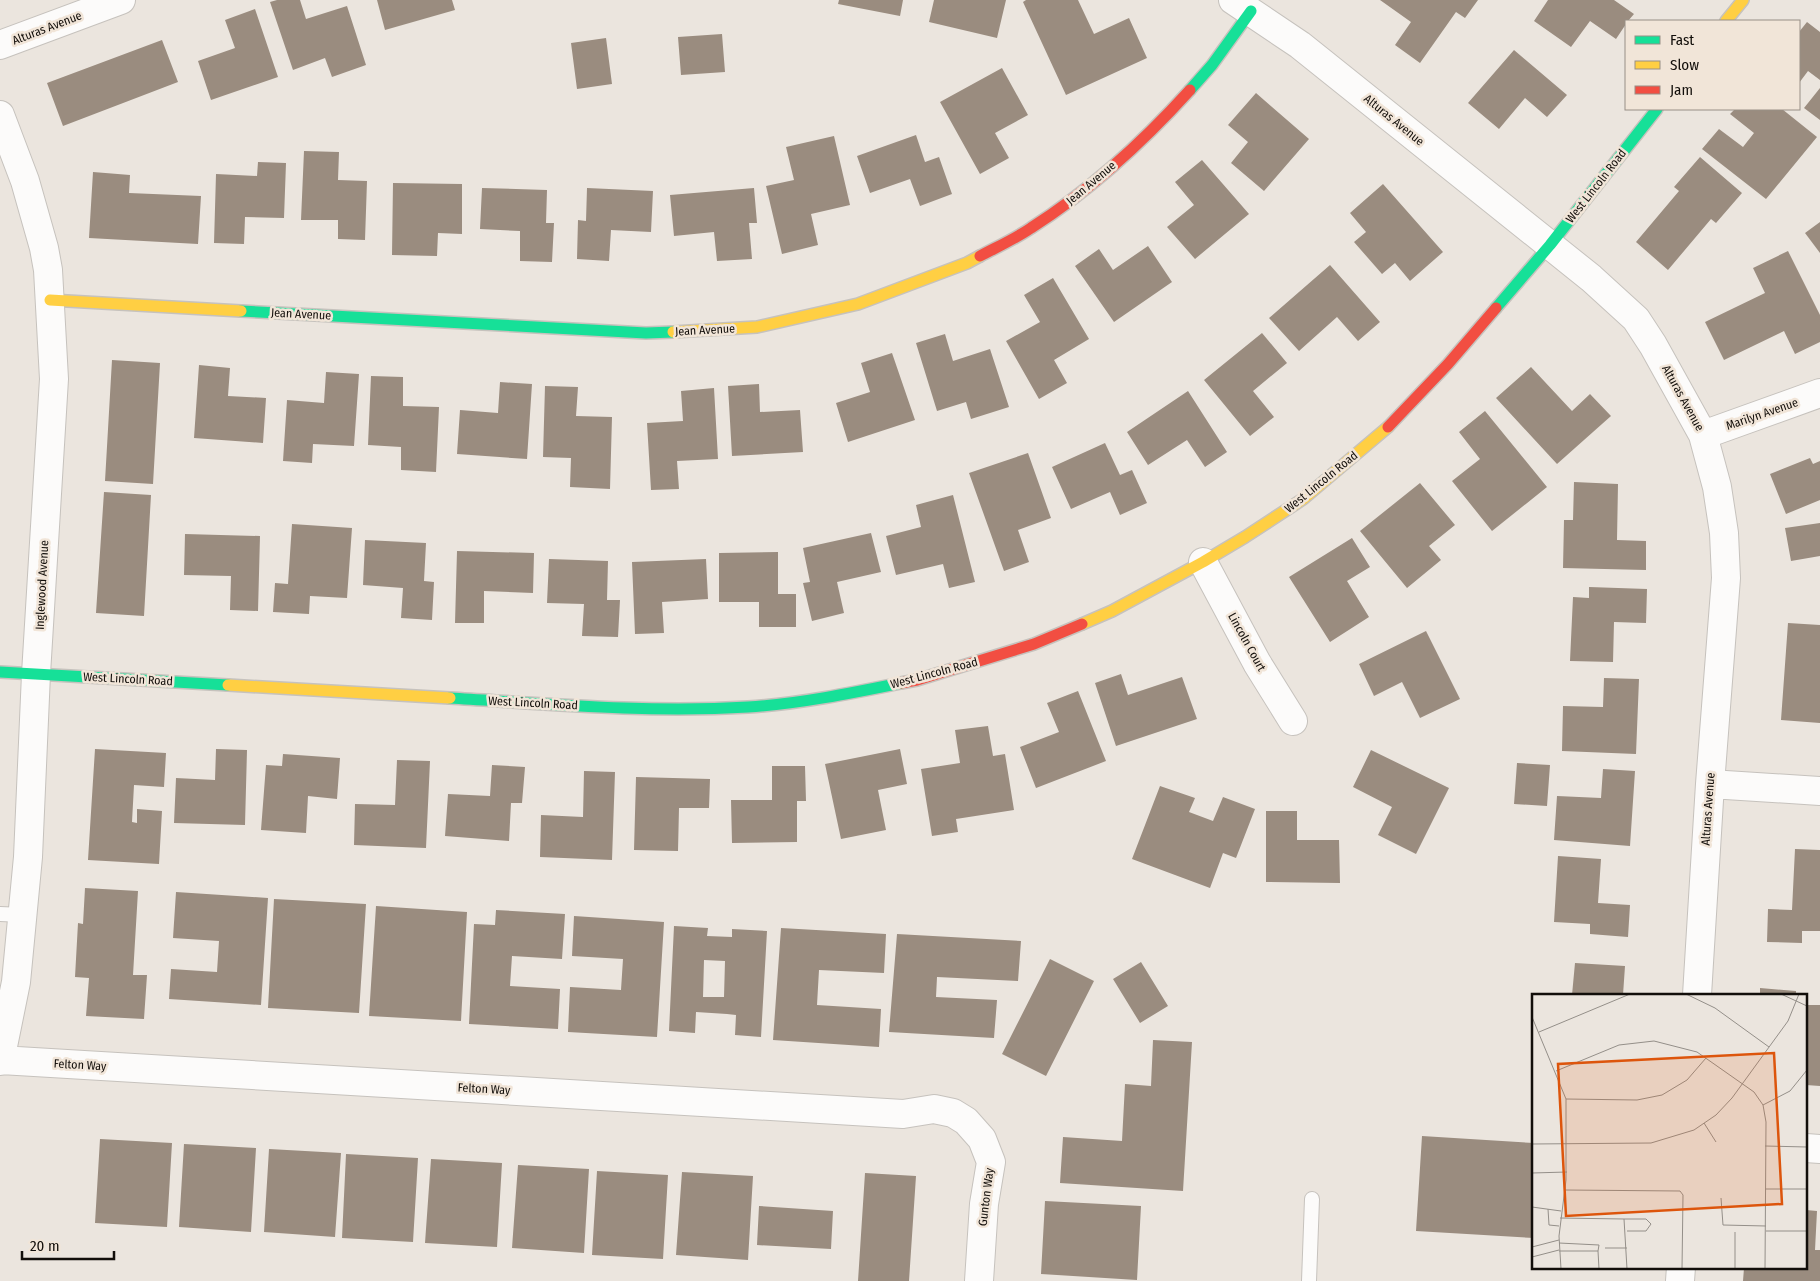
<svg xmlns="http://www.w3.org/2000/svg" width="1820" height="1281" viewBox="0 0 1820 1281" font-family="'Fira Sans Condensed',sans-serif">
<rect width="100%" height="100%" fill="#ebe5de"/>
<path fill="#9a8c7f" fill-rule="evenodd" d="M277,0H300L306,19L347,6L366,65L332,77L325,58L293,70L270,2Z
M377,0H452L455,10L385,30Z
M839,0H903L900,16L838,4Z
M934,0H1006L997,38L929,22Z
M1026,0H1078L1094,34L1129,18L1147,58L1066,95L1023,2Z
M1380,0H1478L1465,18L1456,12L1420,63L1395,45L1411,22Z
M1548,0H1614L1634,14L1628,21H1626V24L1616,39L1590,21L1571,47L1534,21Z
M255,9L278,77L211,100L198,61L235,48L225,20Z
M1807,22L1820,32V80L1808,71L1799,83V32Z
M722,34L725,72L681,75L678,37Z
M606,38L612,84L577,89L571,43Z
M162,40L178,82L63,126L47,83Z
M1514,50L1567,95L1547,117L1525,98L1499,129L1468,103Z
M1002,68L1028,115L995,133L1009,158L980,174L940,102Z
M1820,88V120L1804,108Z
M1256,93L1309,139L1264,191L1231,163L1248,142L1228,125Z
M1735,109H1782L1817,137L1766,199L1702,149L1719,129L1743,147L1754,133L1730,114Z
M916,135L925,162L939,157L952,194L920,206L910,179L870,193L857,156Z
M834,136L850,205L811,214L818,245L782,254L766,186L794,180L786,147Z
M304,151L339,152L338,180L367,181L365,240L338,239V220H301Z
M1700,157L1742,193L1716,223L1711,219L1668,270L1636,242L1679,191L1674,187Z
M1202,160L1249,214L1195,259L1167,227L1194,205L1175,182Z
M258,162L286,163L284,218L245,217L244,244L214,243L216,174L257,176Z
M93,172L130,175L129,193L201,196L198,244L89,238Z
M393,183L462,184V234L438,233L437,256L392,255Z
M1383,184L1443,252L1410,281L1395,263L1382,274L1354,242L1366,232L1350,213Z
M482,188L547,190L546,223H554L552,262L520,261V231L480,229Z
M587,188L653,191L651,232L611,230L609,261L577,259L578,220L586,221Z
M754,188L757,223H749L752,259L717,261L714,232L674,236L670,195Z
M1820,222V253L1805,233Z
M1148,246L1172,282L1114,322L1075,266L1099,249L1113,270Z
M1788,251L1820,315V342L1795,354L1784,331L1724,360L1705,322L1765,293L1753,268Z
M1330,265L1380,322L1358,341L1337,317L1299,351L1269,318Z
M1053,278L1089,339L1054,360L1067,383L1039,399L1006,341L1040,322L1024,295Z
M1262,333L1287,363L1253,391L1274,417L1250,436L1204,380Z
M945,334L953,361L990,349L1009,407L971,419L966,402L937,411L916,343Z
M892,353L915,420L848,442L836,403L870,392L861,363Z
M112,360L160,363L153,484L105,481Z
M199,365L230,368L228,396L266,398L263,443L194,438Z
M1531,367L1572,411L1590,394L1611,416L1557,464L1496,398Z
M326,372L359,374L354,446L313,444L312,463L283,461L287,400L324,403Z
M371,376L403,377V406L439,407L436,472L401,470V447L368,445Z
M500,382L532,384L527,459L457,454L460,410L498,413Z
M759,384L760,412L800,410L803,452L732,456L728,386Z
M545,386L578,387L576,416L612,417L610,489L570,487L571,458L543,457Z
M714,388L718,459L677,461L679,489L651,490L647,423L683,421L681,391Z
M1188,391L1227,452L1205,467L1187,440L1148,465L1127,432Z
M1485,411L1547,487L1492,531L1452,481L1480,459L1459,432Z
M1105,443L1120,475L1132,470L1147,503L1120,515L1110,492L1071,509L1052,467Z
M1028,453L1051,518L1018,530L1029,562L1004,571L969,473Z
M1810,458L1813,464L1820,461V500L1786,514L1770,474Z
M1574,482L1618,484L1617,540L1646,541V570L1563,568L1564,520H1573Z
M1420,483L1455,525L1429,546L1441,560L1407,588L1360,531Z
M104,492L151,495L144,616L96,613Z
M953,495L975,582L949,588L943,564L896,575L886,536L921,527L916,505Z
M1820,523V556L1791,561L1785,528Z
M292,524L352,528L347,598L310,596L309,614L273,612L275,583L288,584Z
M871,533L881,572L837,582L844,613L812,621L803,583L810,582L803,548Z
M185,534L260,536L258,611L230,610L231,576L184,575Z
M1352,538L1370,567L1347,581L1369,617L1330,642L1289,577Z
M365,540L426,543L424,581L434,582L432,620L401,618L403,588L363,585Z
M457,551L534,553L533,593L484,591V623H455Z
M778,552V594H796V627H759V602H719V553Z
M549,559L608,561L607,600H620L618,637L582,636L584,604L547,603Z
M706,559L708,599L662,602L664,633L635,634L632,562Z
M1589,587L1647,589L1646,623L1614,622L1613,662L1570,661L1573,597L1589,598Z
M1788,623L1820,625V723L1781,720Z
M1426,631L1460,699L1420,718L1402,682L1374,696L1359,664Z
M1121,674L1128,695L1182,677L1197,719L1116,746L1095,683Z
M1604,678L1639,679L1636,754L1562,751L1563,706L1603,707Z
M1078,691L1106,761L1036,788L1020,747L1059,732L1047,703Z
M988,726L993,756L1005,754L1014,810L956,819L958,832L932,836L921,769L960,763L955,730Z
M95,749L166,753L164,787L134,785L132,822L137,823V809L162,811L159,864L88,860Z
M216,749L247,750L245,825L174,823L176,778L215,780Z
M900,749L907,784L878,790L886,830L841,839L825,764Z
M1371,750L1449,788L1416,854L1378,835L1392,807L1353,787Z
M283,754L340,758L337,799L308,796L306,833L261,830L266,765L282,766Z
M397,760L430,761L426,848L354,845L355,804L395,805Z
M1517,763L1550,765L1547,806L1514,804Z
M492,765L525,767L522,803H511L509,841L445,836L448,794L490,796Z
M772,766H805L806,801H797V842L732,843L731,800H772Z
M1603,769L1635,771L1630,846L1554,840L1557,796L1601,798Z
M584,771L615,772L612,860L540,857L541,815L583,817Z
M636,777L710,779L709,808H679L678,851L634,850Z
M1160,786L1195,798L1189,812L1213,821L1223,797L1255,809L1236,858L1223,853L1210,888L1132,859Z
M1266,811H1297V840H1339L1340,883L1266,882Z
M1795,849L1820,850V931H1802V943L1767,942L1768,909L1792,910Z
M1558,856L1601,859L1598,903L1630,905L1628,937L1590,934V924L1554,922Z
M85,888L138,891L133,975H147L144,1019L86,1016L89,978L75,977L78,923L83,924Z
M176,892L268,898L261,1005L169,999L171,969L217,972L219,941L173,938Z
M274,899L366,904L359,1013L268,1008Z
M376,906L467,912L461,1021L369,1016Z
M496,910L565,914L562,959L512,956L510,986L560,989L558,1029L469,1024L474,924L495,925Z
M574,916L664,922L657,1037L568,1032L570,987L621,990L623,959L572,956Z
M674,926L708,928L707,936L732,937V929L767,931L761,1037L735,1035L736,1015L727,1014L696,1012L695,1033L669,1031ZM704,960L725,961L724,997H703Z
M781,928L886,934L884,973L819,970L817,1005L881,1009L879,1047L773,1040Z
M897,934L1021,941L1018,981L937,977L936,997L997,1000L994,1038L889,1032Z
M1050,959L1094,981L1046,1076L1002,1054Z
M1141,962L1168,1006L1140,1023L1113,979Z
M1575,963L1625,966L1623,995H1572Z
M1760,988L1796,991V995H1760Z
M1806,1005H1820V1086L1806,1085Z
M1153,1040L1192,1042L1183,1191L1060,1183L1063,1137L1122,1141L1125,1084L1151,1086Z
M1422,1136L1534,1143V1238L1416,1231Z
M100,1139L172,1143L167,1227L95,1223Z
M184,1144L256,1148L251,1232L179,1227Z
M269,1149L341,1153L335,1237L264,1232Z
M346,1154L418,1158L413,1242L342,1238Z
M431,1159L502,1163L497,1247L425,1243Z
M518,1165L589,1169L584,1253L512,1248Z
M597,1171L668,1175L663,1259L592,1255Z
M682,1172L753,1176L748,1260L676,1255Z
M865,1173L916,1176L909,1281H858Z
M1045,1201L1141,1206L1137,1280L1041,1274Z
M759,1206L833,1211L831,1249L757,1245Z
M1806,1210L1817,1211L1815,1250H1820V1281H1743L1744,1268L1770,1270V1267H1806Z"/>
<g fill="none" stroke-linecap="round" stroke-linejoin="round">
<g stroke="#c6c2bd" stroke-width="16">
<path id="lane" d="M0,914L23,915
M1309,1281L1312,1199"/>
</g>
<g stroke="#c6c2bd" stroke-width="30">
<path id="street" d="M1233,0L1300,45L1591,278L1636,319L1653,345L1703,435L1717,487L1724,533L1726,578L1710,784L1697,995
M0,45L121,0
M0,115L25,181L44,248L48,270L54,379L36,674L28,857L16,982L0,1061
M1703,435L1820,393
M1203,562L1257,663L1293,721
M1710,784L1820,791
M0,1060L903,1114L934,1109L953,1113L966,1121L982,1139L991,1162L984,1204L979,1281
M1806,1148L1820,1149
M1680,1281L1681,1267"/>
</g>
<g stroke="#c6c2bd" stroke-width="14">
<path id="fast" d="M1190,90L1212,65L1251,11
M1496,308L1550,245L1657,109
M241,311L646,333L673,332
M0,672L228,685
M450,698C549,704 649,713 748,707C798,704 852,693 901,683"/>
</g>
<g stroke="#c6c2bd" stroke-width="14">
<path id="slow" d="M1726,21L1743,0
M50,300L241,311
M673,332L757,327L858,304L967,263L980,256
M1082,624L1112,611L1203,562L1245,537L1303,499L1388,427
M228,685L450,698"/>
</g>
<g stroke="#c6c2bd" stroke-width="14">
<path id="jam" d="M980,256C997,247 1015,239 1031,228C1089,191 1143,142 1190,90
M1388,427L1448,364L1496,308
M901,683L917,680L1034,644L1082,624"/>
</g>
<use href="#lane" stroke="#fcfbfa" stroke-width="14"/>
<use href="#street" stroke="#fcfbfa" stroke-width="28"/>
<use href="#fast" stroke="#16e098" stroke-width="11"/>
<use href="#slow" stroke="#ffcf43" stroke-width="11"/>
<use href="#jam" stroke="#f24e42" stroke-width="11"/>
</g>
<g text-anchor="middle" stroke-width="5" stroke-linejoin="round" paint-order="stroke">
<g font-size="12" fill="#120e0a" stroke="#f1e5d8">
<text transform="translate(47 28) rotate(-21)" y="4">Alturas Avenue</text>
<text transform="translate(1394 120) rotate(39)" y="4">Alturas Avenue</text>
<text transform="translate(1091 183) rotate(-40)" y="4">Jean Avenue</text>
<text transform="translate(1596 186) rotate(-52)" y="4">West Lincoln Road</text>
<text transform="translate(301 314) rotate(3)" y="4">Jean Avenue</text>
<text transform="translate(705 330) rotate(-3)" y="4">Jean Avenue</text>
<text transform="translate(1683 398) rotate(61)" y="4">Alturas Avenue</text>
<text transform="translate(1762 414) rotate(-19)" y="4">Marilyn Avenue</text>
<text transform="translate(1321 482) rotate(-39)" y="4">West Lincoln Road</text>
<text transform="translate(42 585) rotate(-87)" y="4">Inglewood Avenue</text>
<text transform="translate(1247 642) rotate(61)" y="4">Lincoln Court</text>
<text transform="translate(934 673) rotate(-15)" y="4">West Lincoln Road</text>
<text transform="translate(128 679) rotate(3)" y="4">West Lincoln Road</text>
<text transform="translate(533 703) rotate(3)" y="4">West Lincoln Road</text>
<text transform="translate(1708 809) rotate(-86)" y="4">Alturas Avenue</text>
<text transform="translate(80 1065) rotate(3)" y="4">Felton Way</text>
<text transform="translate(484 1089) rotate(3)" y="4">Felton Way</text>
<text transform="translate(986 1197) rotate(-83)" y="4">Gunton Way</text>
</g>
</g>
<g transform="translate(1532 994)">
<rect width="275" height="275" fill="#ebe5de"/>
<path fill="none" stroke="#948f89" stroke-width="1" d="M154,0L183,14L237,53M249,0L275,12M0,23L34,105V186L27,242L29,275M7,38L98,0M24,77L87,51L122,47L165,58L222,98L231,111L234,128L233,275M34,105L105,106L130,101L155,86L174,64M231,111L258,97L275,76M172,129L184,148M0,150L119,149L162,136L184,121L200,104L256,27L267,0M233,152L275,153M0,179L35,178M233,195H275M33,196L148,197L151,201L150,275M189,204L191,231L234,232M0,213L29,217M16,215L17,231L27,232M28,224L92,225L95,275M92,225H114L119,230L114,237H95M234,237H275M27,249L67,251L66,257H27M0,253L27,246M73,254H95M66,257L67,275M0,263L27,256M203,275V238"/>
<path fill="#dd550c" fill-opacity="0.15" stroke="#dd550c" stroke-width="2.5" d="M242,59L250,210L34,222L26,70Z"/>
<rect width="275" height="275" fill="none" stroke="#120e0a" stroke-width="2.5"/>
</g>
<rect x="1625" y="20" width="175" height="90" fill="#f1e5d8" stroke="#988f86"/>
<rect x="1635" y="36" width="25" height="8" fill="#16e098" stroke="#988f86"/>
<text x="1670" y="45" font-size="15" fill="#120e0a">Fast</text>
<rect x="1635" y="61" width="25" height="8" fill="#ffcf43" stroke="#988f86"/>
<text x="1670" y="70" font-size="15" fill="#120e0a">Slow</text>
<rect x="1635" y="86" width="25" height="8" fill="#f24e42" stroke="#988f86"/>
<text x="1670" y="95" font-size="15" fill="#120e0a">Jam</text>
<path d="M22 1251v8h92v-8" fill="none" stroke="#120e0a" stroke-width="2.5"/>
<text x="30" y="1251" font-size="15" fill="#120e0a" stroke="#f1e5d8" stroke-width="4" paint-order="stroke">20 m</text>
</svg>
